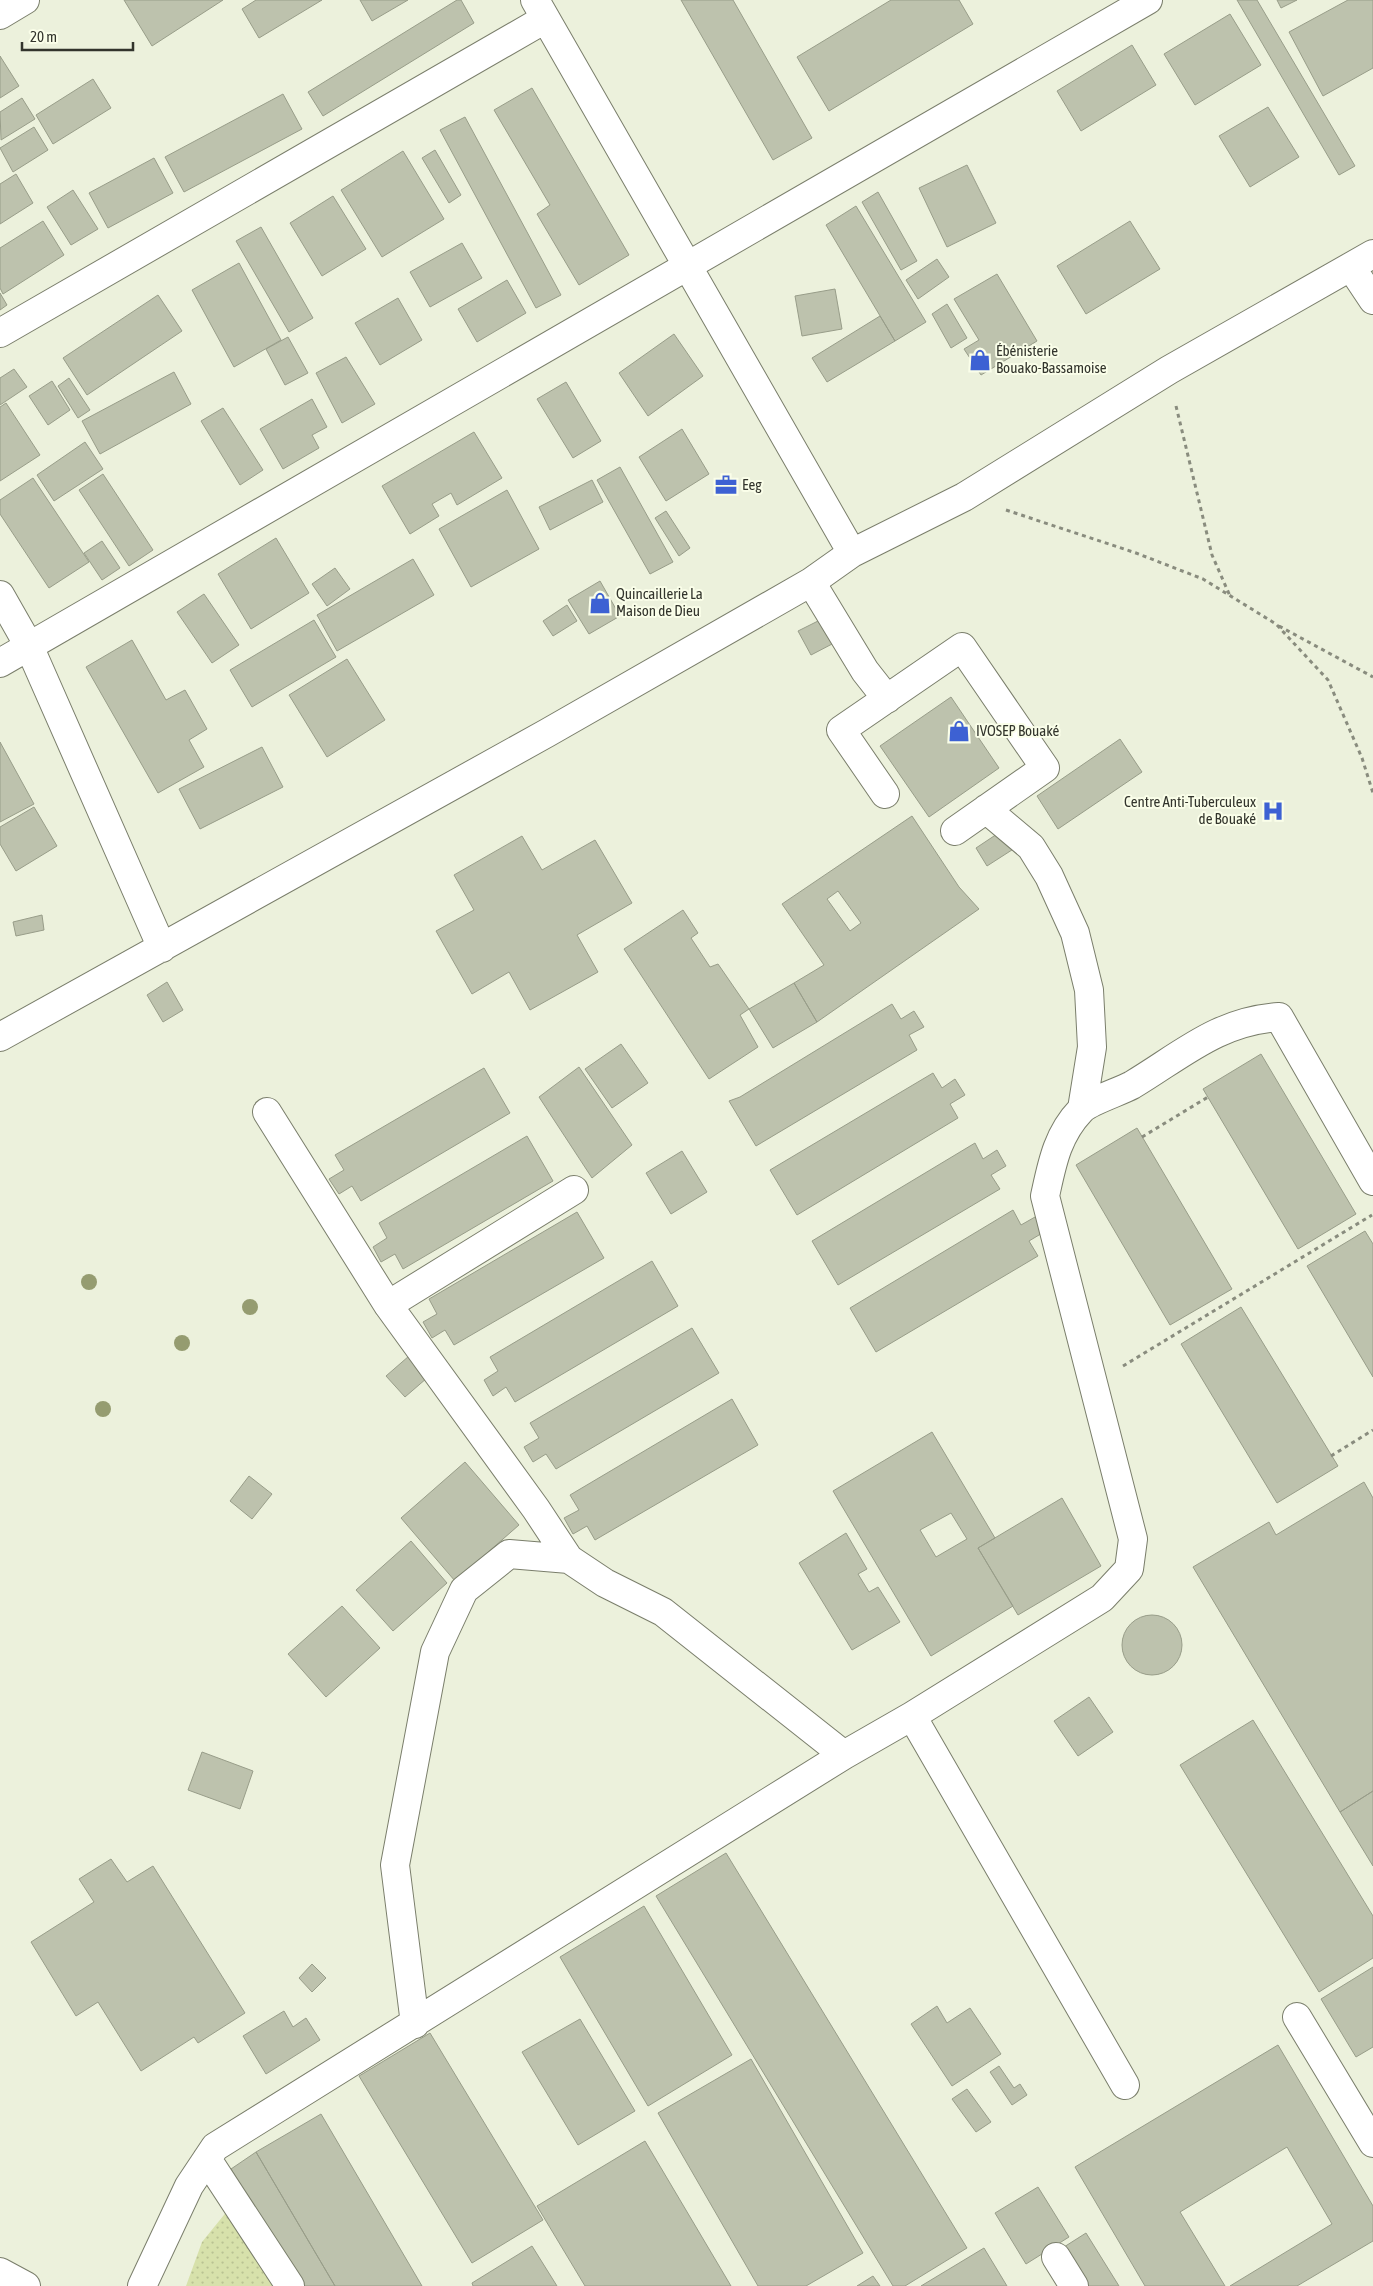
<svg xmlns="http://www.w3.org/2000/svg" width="1373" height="2286" viewBox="0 0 1373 2286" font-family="'Asap Condensed',sans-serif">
<defs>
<pattern id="grass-dots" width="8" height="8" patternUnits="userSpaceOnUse" patternTransform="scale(1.25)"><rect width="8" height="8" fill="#d7e1ab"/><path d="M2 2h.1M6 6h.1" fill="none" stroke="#b9c293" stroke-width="1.8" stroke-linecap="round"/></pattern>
</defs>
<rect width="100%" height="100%" fill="#ecf1dc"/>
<path fill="url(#grass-dots)" d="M228,2210L279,2286H186L202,2242Z"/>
<path fill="#bdc2ad" stroke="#989d89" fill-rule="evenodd" d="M124,0H223L152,46Z
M256,0H322L259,38L242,9Z
M360,0H408L372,21Z
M457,0H461L474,23L323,116L308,92Z
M681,0H733L812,138L773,160Z
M891,0H959L973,24L829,111L797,57Z
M1237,0H1257L1355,166L1339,175Z
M1277,0H1297L1281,8Z
M1348,0H1373V68L1323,96L1289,32Z
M1230,14L1261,65L1195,105L1164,54Z
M1132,45L1156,85L1081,131L1057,91Z
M0,56L19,86L0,98Z
M93,79L111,108L53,144L36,115Z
M532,88L629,255L579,285L537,214L550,205L494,110Z
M283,94L302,129L184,192L165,157Z
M22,98L35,119L1,140L0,112Z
M1268,107L1299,157L1250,187L1219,136Z
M465,117L561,295L536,308L440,130Z
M34,127L48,150L13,172L0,148Z
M435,150L461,195L449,203L422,158Z
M403,151L444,219L382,257L341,190Z
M154,158L173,193L108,228L89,193Z
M967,165L996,223L947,247L919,188Z
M16,174L33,203L0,224V184Z
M73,190L98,229L71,245L47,207Z
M878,192L917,261L901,270L862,202Z
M333,196L366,249L322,276L290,223Z
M856,206L926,322L895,341L826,225Z
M43,221L64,255L3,294L0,288V248Z
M1130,221L1160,269L1086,314L1057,266Z
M261,227L313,318L289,332L236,241Z
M462,243L482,278L430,307L410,272Z
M937,259L949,277L918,299L906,280Z
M239,263L281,340L234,367L192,290Z
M997,274L1037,341L981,375L964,349L979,340L954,299Z
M507,280L526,313L477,342L458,309Z
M835,289L842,329L802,336L795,296Z
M0,293L7,305L0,310Z
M158,295L182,331L87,395L63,358Z
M398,298L422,340L380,365L355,323Z
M947,304L967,338L951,348L932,314Z
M880,316L895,341L827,382L812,358Z
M674,334L703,376L648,416L619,373Z
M288,337L308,373L285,385L266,349Z
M346,357L375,404L342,423L316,373Z
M14,369L27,387L0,405V378Z
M174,372L191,404L100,454L82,421Z
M69,378L90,410L78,418L58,386Z
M52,381L70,410L48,425L29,396Z
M566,382L601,441L573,458L537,399Z
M312,399L327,427L312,435L319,448L283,469L260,429Z
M6,403L40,455L0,481V407Z
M223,408L263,470L240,485L201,421Z
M682,429L709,474L666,501L639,457Z
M474,432L502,478L457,505L451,493L432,504L439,516L410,534L382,486Z
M85,442L103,469L54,501L37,475Z
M620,467L673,562L650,574L597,480Z
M103,474L153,550L129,566L79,490Z
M33,478L89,562L49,588L0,514V500Z
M592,480L603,502L550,530L539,507Z
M507,490L539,549L471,587L439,529Z
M666,511L690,548L679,556L655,518Z
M276,538L309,593L251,629L218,574Z
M102,541L120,568L102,580L84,553Z
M413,559L434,595L337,651L317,615Z
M335,568L350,589L327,606L312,584Z
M600,581L620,616L589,634L568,600Z
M204,594L239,645L212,663L177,612Z
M567,605L577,621L553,636L543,621Z
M822,619L834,643L811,655L798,631Z
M314,620L336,657L252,707L230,670Z
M132,640L166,700L185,690L207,729L189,740L204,767L158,793L86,667Z
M347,659L385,720L327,757L289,695Z
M951,697L999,768L929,817L880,746Z
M1120,739L1142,772L1058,829L1037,796Z
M0,742L34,804L0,822Z
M262,747L283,787L200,829L179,789Z
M34,807L57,846L16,871L0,844V827Z
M912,816L959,887L979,909L817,1022L794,983L824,965L782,904ZM838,891L861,923L850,931L827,899Z
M1003,830L1015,848L987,866L976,848Z
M522,836L542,870L595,840L632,903L577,935L598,972L530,1010L509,972L472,994L436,931L474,910L454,875Z
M683,910L698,933L691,938L710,967L718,964L749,1009L740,1015L758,1047L709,1079L624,949Z
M42,915L44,930L16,936L13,922Z
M167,982L183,1010L163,1022L147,995Z
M794,983L817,1022L773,1048L749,1009Z
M892,1004L901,1019L914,1011L924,1027L909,1035L917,1050L756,1146L729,1101L740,1097Z
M621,1044L648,1083L612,1108L585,1069Z
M1261,1054L1356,1214L1298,1249L1203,1089Z
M579,1067L632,1145L592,1178L539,1097Z
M484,1068L510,1113L361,1201L352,1186L339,1194L329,1179L344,1170L335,1155Z
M933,1073L942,1088L955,1079L965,1095L950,1104L958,1118L797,1215L770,1170Z
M1137,1128L1232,1289L1170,1325L1076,1165Z
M527,1136L553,1181L403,1269L395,1254L381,1262L373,1247L387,1238L379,1223Z
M975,1143L983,1159L997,1150L1006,1166L991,1175L1000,1189L838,1285L812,1241Z
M682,1151L707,1192L671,1214L646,1173Z
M1013,1210L1021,1225L1035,1217L1044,1232L1029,1241L1038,1256L876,1352L850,1308Z
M577,1212L604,1258L454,1345L445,1330L432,1338L423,1322L437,1314L429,1299Z
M1365,1231L1373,1244V1377L1307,1266Z
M652,1261L678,1306L515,1402L506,1387L493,1396L484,1380L498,1371L490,1357Z
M1241,1307L1338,1466L1277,1503L1181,1344Z
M692,1328L719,1373L556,1469L546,1454L533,1462L524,1447L539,1438L530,1423Z
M409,1356L427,1378L405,1397L386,1376Z
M732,1399L758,1445L595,1540L587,1526L573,1534L564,1518L579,1510L570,1495Z
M932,1432L995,1538L978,1548L1013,1606L931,1656L833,1491ZM951,1513L967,1539L936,1557L920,1530Z
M465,1462L519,1525L455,1581L401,1518Z
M249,1476L272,1494L252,1519L230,1501Z
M1364,1482L1373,1498V1791L1340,1812L1193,1567L1269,1522L1276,1535Z
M1062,1498L1101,1566L1018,1615L978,1548Z
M846,1533L867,1569L858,1574L869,1592L878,1587L900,1622L852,1650L799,1563Z
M411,1541L447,1583L393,1631L356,1590Z
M342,1606L380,1648L326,1697L288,1654Z
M1122 1645a30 30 0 1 1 60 0a30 30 0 1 1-60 0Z
M1089,1697L1113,1732L1078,1756L1054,1721Z
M1253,1720L1373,1916V1958L1319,1992L1180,1765Z
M202,1752L253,1771L240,1809L188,1790Z
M1373,1791V1866L1340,1812Z
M726,1853L967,2248L905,2286H893L656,1896Z
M111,1859L127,1882L153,1866L245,2013L198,2043L194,2037L141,2071L98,2002L76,2016L31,1942L94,1902L79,1879Z
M644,1906L732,2055L648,2106L560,1957Z
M312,1964L326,1978L312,1992L299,1978Z
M1373,1967V2047L1356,2057L1321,1999Z
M937,2006L947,2023L970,2008L1001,2054L952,2086L911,2024Z
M284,2011L293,2027L306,2018L320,2040L266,2074L243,2036Z
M580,2019L635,2111L578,2145L522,2052Z
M430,2033L543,2220L472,2263L359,2076Z
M1278,2045L1373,2206V2241L1297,2286H1230L1332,2224L1287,2147L1180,2212L1225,2286H1145L1075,2167Z
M751,2059L863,2253L806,2286H758L658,2113Z
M999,2066L1014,2088L1020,2084L1027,2095L1012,2105L990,2072Z
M967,2089L991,2122L976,2132L952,2099Z
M321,2114L422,2286H335L256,2152Z
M645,2141L731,2286H585L537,2206Z
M256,2152L335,2286H301L231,2169Z
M1038,2187L1069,2237L1026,2264L995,2213Z
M1086,2233L1119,2286H1088L1064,2247Z
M532,2246L557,2286H473L472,2283Z
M984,2248L1007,2286H921Z
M873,2276L880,2286H857Z"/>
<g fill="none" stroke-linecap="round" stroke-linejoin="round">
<g stroke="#7a7e6b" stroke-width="30">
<path id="minor" d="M535,0L852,553
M0,15L25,0
M1351,267L1373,300
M0,333L545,19
M811,582L865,671L887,699
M0,595L29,646L162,948
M0,663L1148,0
M885,794L841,730L962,647L1045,768L955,831
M986,809L1031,847L1049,876L1075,933L1089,990L1092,1047L1082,1109
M0,1037L547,733L811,582L852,553L964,497L1169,370L1373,254
M267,1112L388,1305L536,1509L569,1559
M388,1305L574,1190
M912,1716L1125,2085
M1297,2017L1373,2143
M415,2024L395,1865L435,1652L464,1590L509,1554L569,1559L605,1583L663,1612L844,1755
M207,2159L290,2286
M1056,2257L1074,2286
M0,2272L26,2286
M142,2286L189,2186L215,2147L844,1755L912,1716L1102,1598L1129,1569L1133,1539L1045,1196C1052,1164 1057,1135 1081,1110C1090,1101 1119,1092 1132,1085C1182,1055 1218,1021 1279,1017L1373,1181"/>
</g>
<path stroke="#898c7e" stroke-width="3" stroke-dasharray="4 4" stroke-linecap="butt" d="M1176,406L1212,555L1230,596
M1006,510L1136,553L1203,579L1276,624L1328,680L1362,758L1373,793
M1279,626L1373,677
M1142,1137L1208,1097
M1123,1366L1372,1215
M1331,1456L1373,1430"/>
<use href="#minor" stroke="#fff" stroke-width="28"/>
</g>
<g fill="#959c70">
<circle cx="89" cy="1282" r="8"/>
<circle cx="250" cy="1307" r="8"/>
<circle cx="182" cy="1343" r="8"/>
<circle cx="103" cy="1409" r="8"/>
</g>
<defs>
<g id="shop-bare" transform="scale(1.725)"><path d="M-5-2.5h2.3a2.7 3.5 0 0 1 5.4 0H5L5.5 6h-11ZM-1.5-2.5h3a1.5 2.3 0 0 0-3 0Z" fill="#3d61d3" stroke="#fafee9" stroke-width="2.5" paint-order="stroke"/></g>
<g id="office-bare" transform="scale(1.725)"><path d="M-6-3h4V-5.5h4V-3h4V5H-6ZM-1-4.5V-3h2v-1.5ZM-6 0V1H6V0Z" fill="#3d61d3" stroke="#fafee9" stroke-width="2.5" paint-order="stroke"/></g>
<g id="hospital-bare" transform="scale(1.725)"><path d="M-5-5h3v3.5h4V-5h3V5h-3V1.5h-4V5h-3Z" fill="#3d61d3" stroke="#fafee9" stroke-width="2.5" paint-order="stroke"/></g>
</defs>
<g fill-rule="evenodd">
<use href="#shop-bare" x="980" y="360"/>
<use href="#office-bare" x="726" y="485"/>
<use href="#shop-bare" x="600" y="603"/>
<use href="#shop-bare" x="959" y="731"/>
<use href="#hospital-bare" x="1273" y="811"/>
</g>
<g text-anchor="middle" stroke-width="4" stroke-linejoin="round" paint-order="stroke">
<g font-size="15" fill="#32342c" stroke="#fafee9" text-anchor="start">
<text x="996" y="356">Ébénisterie<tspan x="996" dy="17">Bouako-Bassamoise</tspan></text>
<text x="742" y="490">Eeg</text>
<text x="616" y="599">Quincaillerie La<tspan x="616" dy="17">Maison de Dieu</tspan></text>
<text x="976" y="736">IVOSEP Bouaké</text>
<text x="1256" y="807" text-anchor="end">Centre Anti-Tuberculeux<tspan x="1256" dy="17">de Bouaké</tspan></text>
</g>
</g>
<path d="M22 42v8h111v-8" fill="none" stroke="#32342c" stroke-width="2.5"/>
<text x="30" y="42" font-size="15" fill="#32342c" stroke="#fafee9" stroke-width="4" paint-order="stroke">20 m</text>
</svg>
